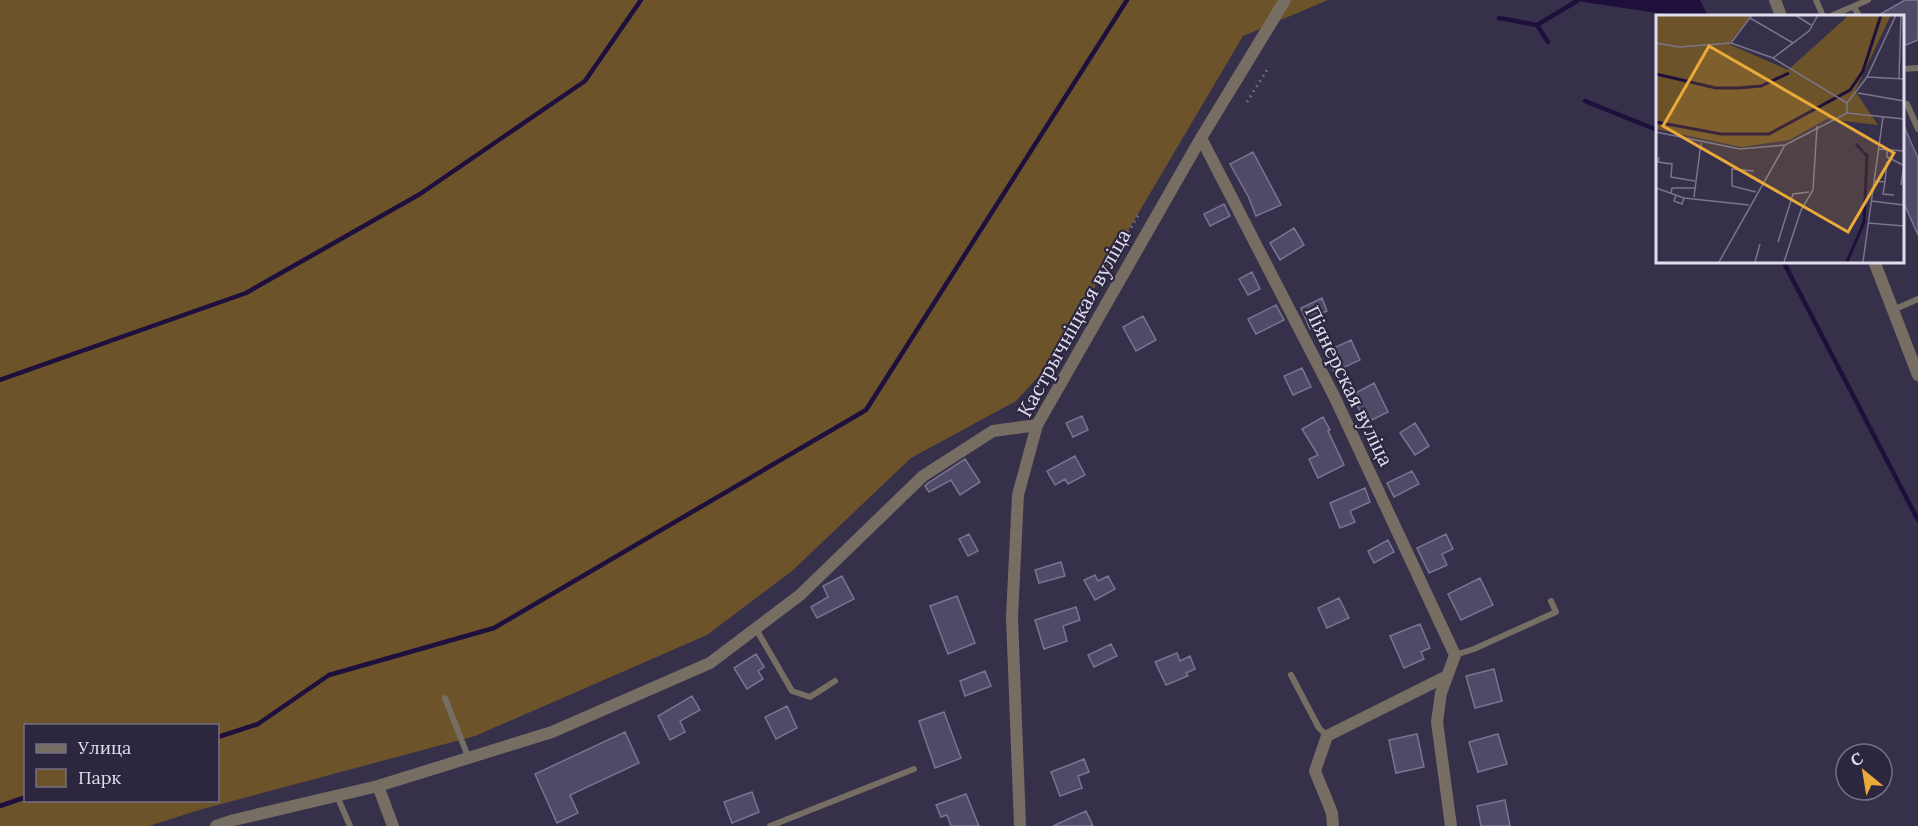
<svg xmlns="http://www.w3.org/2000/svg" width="1918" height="826" viewBox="0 0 1918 826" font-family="Lora,serif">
<rect width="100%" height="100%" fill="#36304a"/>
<path fill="#6d532a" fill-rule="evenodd" d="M0,0H1328L1243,36L1048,366L1016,401L911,458L792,571L707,635L475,736L199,810L149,826H0ZM26,726H218V800H26Z"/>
<path fill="#1e0f3d" d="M1579,0H1700L1708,16H1677L1577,1Z"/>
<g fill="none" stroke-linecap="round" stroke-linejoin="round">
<path stroke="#1e0f3d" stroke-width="4.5" d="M1499,18L1537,25L1577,1
M1537,25L1548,42
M1585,101L1657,130
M1783,261L1918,520
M0,380L246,293L420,194L585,81L641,0
M218,737L258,724L329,675L494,628L866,410L1127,0
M0,806L26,797"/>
</g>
<path fill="#4f4a65" stroke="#797491" stroke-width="1.5" d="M1905,0H1918V40L1906,45L1902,35V16H1877Z
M1902,122L1918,158V235L1902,199Z
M1253,152L1281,205L1256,216L1248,196L1230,164Z
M1224,204L1230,216L1210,226L1204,214Z
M1294,228L1304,245L1280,260L1270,243Z
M1252,272L1260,289L1248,295L1239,279Z
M1322,298L1327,311L1320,314L1324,323L1310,329L1301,308Z
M1276,305L1284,320L1256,334L1248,319Z
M1143,316L1156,340L1136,351L1123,327Z
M1351,340L1360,360L1334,372L1325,352Z
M1302,368L1311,387L1293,395L1284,376Z
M1374,383L1388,412L1366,423L1352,395Z
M1082,416L1088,430L1073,437L1066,423Z
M1323,417L1330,430L1328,431L1344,465L1318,478L1309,459L1318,455L1302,429Z
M1415,423L1429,446L1415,455L1400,433Z
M1075,456L1085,475L1068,484L1065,479L1055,485L1047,471Z
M965,459L980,482L960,495L951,480L929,492L925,486L928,483Z
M1412,471L1419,484L1394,497L1387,483Z
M1365,488L1370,502L1350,511L1355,522L1340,528L1330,503Z
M969,534L978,551L968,556L959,539Z
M1446,534L1453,549L1442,554L1447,565L1429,573L1417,548Z
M1388,540L1394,552L1374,563L1368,551Z
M1061,562L1065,576L1039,583L1035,570Z
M1095,575L1098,581L1108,576L1115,589L1095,600L1084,580Z
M842,576L854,599L817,618L811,607L828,597L823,586Z
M1480,578L1493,605L1461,620L1448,594Z
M957,596L975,643L948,654L930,606Z
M1339,598L1349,618L1327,628L1318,608Z
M1076,607L1080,620L1063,626L1067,641L1044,649L1035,620Z
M1420,624L1430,648L1421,652L1424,659L1404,668L1390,636Z
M1111,644L1117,656L1094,667L1088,655Z
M1177,653L1180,661L1190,656L1195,669L1186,673L1188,676L1166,685L1155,662Z
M756,654L764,667L758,671L763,679L747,689L734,668Z
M1494,669L1502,701L1475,708L1466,676Z
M985,671L991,686L965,696L960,681Z
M692,696L700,710L680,721L685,732L670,740L658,716Z
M787,706L797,728L776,739L765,717Z
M944,712L961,758L935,768L919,721Z
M625,732L639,763L570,795L578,813L557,823L535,774Z
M1417,734L1424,767L1396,773L1389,740Z
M1498,734L1507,764L1478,772L1469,742Z
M1084,759L1089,772L1078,776L1082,788L1060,796L1051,772Z
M752,792L759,812L732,823L724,802Z
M966,794L979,826H951L947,815L941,817L936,805Z
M1505,800L1510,826H1481L1477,806Z
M1086,811L1093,826H1053Z"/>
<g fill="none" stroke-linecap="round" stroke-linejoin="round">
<path stroke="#79748a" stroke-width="3" stroke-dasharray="1.5 4.5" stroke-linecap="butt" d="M1247,102L1267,70
M1122,243L1140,212"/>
<path stroke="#766e62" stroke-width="6" d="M1816,0L1823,16
M1854,7L1859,16
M1831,16L1868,0
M1902,69L1918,68
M1907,104L1918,129
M1893,310L1918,299
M756,629L792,691L810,697L835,681
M1455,655L1474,649L1556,612L1551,601
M1291,675L1319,728L1327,736
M445,698L469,759
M337,796L350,826
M770,826L914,769"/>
<path stroke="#766e62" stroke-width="12" d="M1775,0L1781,16
M1201,138L1335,398L1455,655L1441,693L1437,722L1451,826
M1874,261L1918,375
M378,786L393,826
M216,826L234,820L378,786L552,732L710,663L800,595L923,476L993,431L1037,425
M1333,826L1332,813L1315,771L1327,736L1447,676"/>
<path stroke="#766e62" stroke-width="12" d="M1020,826L1012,617L1018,495L1037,425L1201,138L1285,0"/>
</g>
<g text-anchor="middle" stroke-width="4.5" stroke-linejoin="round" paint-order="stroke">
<g font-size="20" fill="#e0ddee" stroke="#2c263f">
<text transform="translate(1074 323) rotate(-61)" y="7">Кастрычніцкая вуліца</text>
<text transform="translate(1349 386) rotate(64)" y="7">Піянерская вуліца</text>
</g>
</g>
<g transform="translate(1656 15)">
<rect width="248" height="248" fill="#36304a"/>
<path d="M0,0H95L73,29L132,55L193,0H235L199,76L222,110L171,104L133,125L86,132L0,114Z" fill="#6d532a"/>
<path fill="none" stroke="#1e0f3d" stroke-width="3" d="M0,59L60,73H82L105,71L133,58M0,107L65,119H113L194,75L207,56L225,0M191,247L208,207L211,141L200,129"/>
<path fill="none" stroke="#7a758c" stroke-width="1.5" d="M139,0L155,10M94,3L137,28M0,28L23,32L75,28L96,0M75,28L117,43L191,88V98M117,43L153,16L162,0M211,62L248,64M243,63L245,0M202,78L248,86M191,88L211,62L240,0M0,117L84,134L129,130M223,134L248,136M231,135V142L247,150M3,142L2,147L16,149L15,162L39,166M98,156L76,154V171L100,177M218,166L229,167L231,147M229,167L227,179L238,180M245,170L248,149M0,173L28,183L93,190M157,175L161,111M15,178L16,173H39M20,180L18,186L26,189L28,183M38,182L45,128M215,186L248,190M212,208L248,211M122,227L137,179L153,177M63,247L129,130L191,98L248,104M99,247L104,229M128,247L145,195L157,175M207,247L227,102"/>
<path fill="#eaaa39" fill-opacity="0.15" stroke="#eaaa39" stroke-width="3" d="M53,31L238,138L192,217L7,111Z"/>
<rect width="248" height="248" fill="none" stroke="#e0ddee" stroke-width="3"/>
</g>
<rect x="24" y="724" width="195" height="78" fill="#2c263f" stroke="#746f85" stroke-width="1.5"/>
<rect x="36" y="744" width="30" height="9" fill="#766e62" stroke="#746f85" stroke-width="1.5"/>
<text x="78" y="754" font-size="18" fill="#e0ddee">Улица</text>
<rect x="36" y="769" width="30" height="18" fill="#6d532a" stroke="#746f85" stroke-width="1.5"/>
<text x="78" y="784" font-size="18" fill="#e0ddee">Парк</text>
<g transform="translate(1864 772) rotate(330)"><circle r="28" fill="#2c263f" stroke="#746f85" stroke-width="1.5"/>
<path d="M0-4.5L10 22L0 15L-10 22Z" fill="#eaaa39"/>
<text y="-9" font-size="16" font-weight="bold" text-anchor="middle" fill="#e0ddee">С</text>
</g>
</svg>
